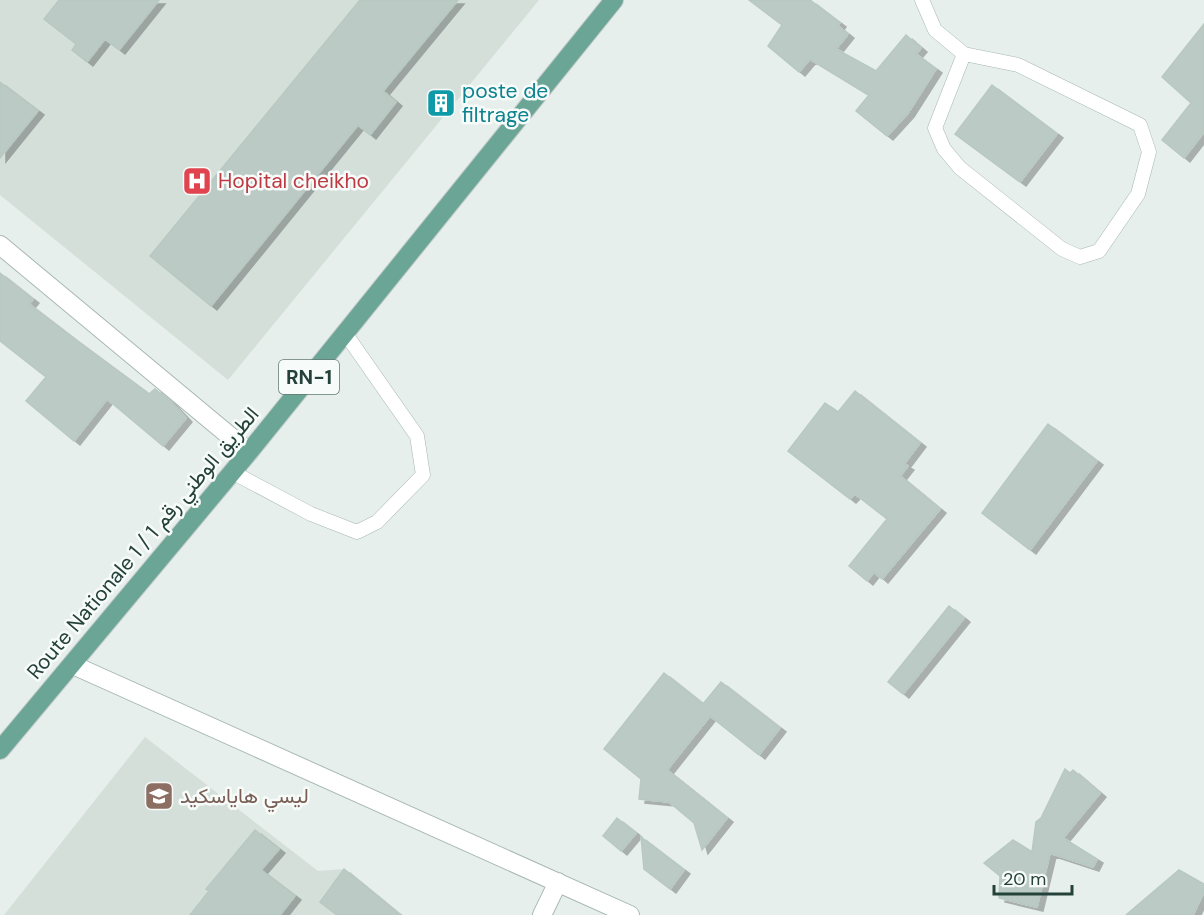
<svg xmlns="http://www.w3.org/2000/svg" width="1204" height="915" viewBox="0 0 1204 915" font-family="'DM Sans',Vazirmatn,sans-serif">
<defs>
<filter id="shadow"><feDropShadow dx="6" dy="4" stdDeviation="0" flood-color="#0004"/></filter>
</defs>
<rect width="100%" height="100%" fill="#e6efeb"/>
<path fill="#d4dfda" d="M0,0H539L228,380L0,195Z
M145,737L318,871L344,869L400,915H4Z"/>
<path fill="#bbcac4" stroke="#b8c9c2" stroke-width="1.5" filter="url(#shadow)" d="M59,0H159L119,50L105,39L87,62L72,50L76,44L44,19Z
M360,0H458L383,91L396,102L370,135L358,125L211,306L150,256Z
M749,0H810L840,23L838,26L848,34L836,49L876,71L906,35L921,48L916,54L936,69L908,113L887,136L856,111L869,95L810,59L799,72L768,46L782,25Z
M1204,24V132L1184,158L1162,140L1191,103L1162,77Z
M0,82L38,111L0,158Z
M992,85L1057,134L1020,182L955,134Z
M0,273L33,299L29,304L72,337L149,394L155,389L171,402L186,418L163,446L107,399L74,441L26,401L46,377L0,341Z
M855,391L920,443L904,464L908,466L900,476L940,509L882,579L874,572L867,581L849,566L887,519L855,494L850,499L788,451L825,403L838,412Z
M1048,424L1097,461L1030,550L982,513Z
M949,606L964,618L903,694L888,682Z
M664,673L703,704L721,682L780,728L759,755L710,716L667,770L727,818L702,850L694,823L669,802L639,799L641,779L604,749Z
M1065,769L1070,773L1073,770L1100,793L1063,838L1097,859L1093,867L1050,853L1037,907L999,898L1000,876L984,863L1013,840L1032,852L1036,822L1041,818Z
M617,818L636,833L621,851L603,836Z
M255,830L279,849L261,870L295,896L280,915H190L209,891L206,889Z
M641,837L684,870L670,889L644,869Z
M344,869L400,915H337L320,902Z
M1179,870L1204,884V892L1193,915H1126Z"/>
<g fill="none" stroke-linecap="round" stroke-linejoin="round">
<g stroke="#a8b8b2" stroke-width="15">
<path id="service" d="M922,0L935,30L964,54
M964,54L1018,65L1140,125L1149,152L1138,194L1099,251L1080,257L1062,249L960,168L944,149L935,128Z
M232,472L311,514L357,532L377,522L423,475L417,436L345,333"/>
</g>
<g stroke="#a8b8b2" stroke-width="20">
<path id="minor" d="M0,245L249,452
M73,665L630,915
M542,915L558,882"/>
</g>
<g stroke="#c2cac8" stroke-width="20">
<path id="primary" d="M0,750L249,452L614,0"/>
</g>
<use href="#service" stroke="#fff" stroke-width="14"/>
<use href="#minor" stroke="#fff" stroke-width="18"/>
<use href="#primary" stroke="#6aa596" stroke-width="18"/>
</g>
<defs>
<g id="building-square" transform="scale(1.5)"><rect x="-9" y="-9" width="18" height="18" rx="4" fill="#0f9aa8" stroke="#f7fbf9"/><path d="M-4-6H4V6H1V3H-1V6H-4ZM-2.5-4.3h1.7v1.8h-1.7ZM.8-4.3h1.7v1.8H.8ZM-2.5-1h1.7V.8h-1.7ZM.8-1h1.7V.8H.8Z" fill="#fff"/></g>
<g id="hospital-square" transform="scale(1.5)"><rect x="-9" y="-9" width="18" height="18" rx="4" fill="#e0444e" stroke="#f7fbf9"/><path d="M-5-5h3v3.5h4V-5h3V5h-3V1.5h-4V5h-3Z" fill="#fff"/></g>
<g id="school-square" transform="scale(1.5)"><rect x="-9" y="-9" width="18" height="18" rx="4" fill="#8d6e63" stroke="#f7fbf9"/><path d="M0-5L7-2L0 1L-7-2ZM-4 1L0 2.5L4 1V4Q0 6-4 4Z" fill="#fff"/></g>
</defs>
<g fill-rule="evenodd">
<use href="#building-square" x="441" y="103"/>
<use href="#hospital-square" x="197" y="181"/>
<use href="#school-square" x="159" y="796"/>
</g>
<g text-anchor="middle" stroke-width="5" stroke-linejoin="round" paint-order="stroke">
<rect fill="#f7fbf9" stroke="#637a73" stroke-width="1.5" x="279" y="360" width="60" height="34" rx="4.5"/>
<g font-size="20" font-weight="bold" fill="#24423a">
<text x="309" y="384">RN-1</text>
</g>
<g font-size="21" fill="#0d838f" stroke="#f7fbf9" text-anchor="start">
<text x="462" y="98">poste de<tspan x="462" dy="24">filtrage</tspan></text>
</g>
<g font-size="21" fill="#be3a42" stroke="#f7fbf9" text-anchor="start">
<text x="218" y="188">Hopital cheikho</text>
</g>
<g font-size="21" fill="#24423a" stroke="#f7fbf9">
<text transform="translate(143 543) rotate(-50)" y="7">Route Nationale 1 / الطريق الوطني رقم 1</text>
</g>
<g font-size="21" fill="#785e54" stroke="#f7fbf9" text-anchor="start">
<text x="180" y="803">ليسي هاياسكيد</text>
</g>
</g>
<path d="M994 885v9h78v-9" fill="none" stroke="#24423a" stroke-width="3"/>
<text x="1003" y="885" font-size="18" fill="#24423a" stroke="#f7fbf9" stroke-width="4.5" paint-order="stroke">20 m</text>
</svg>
